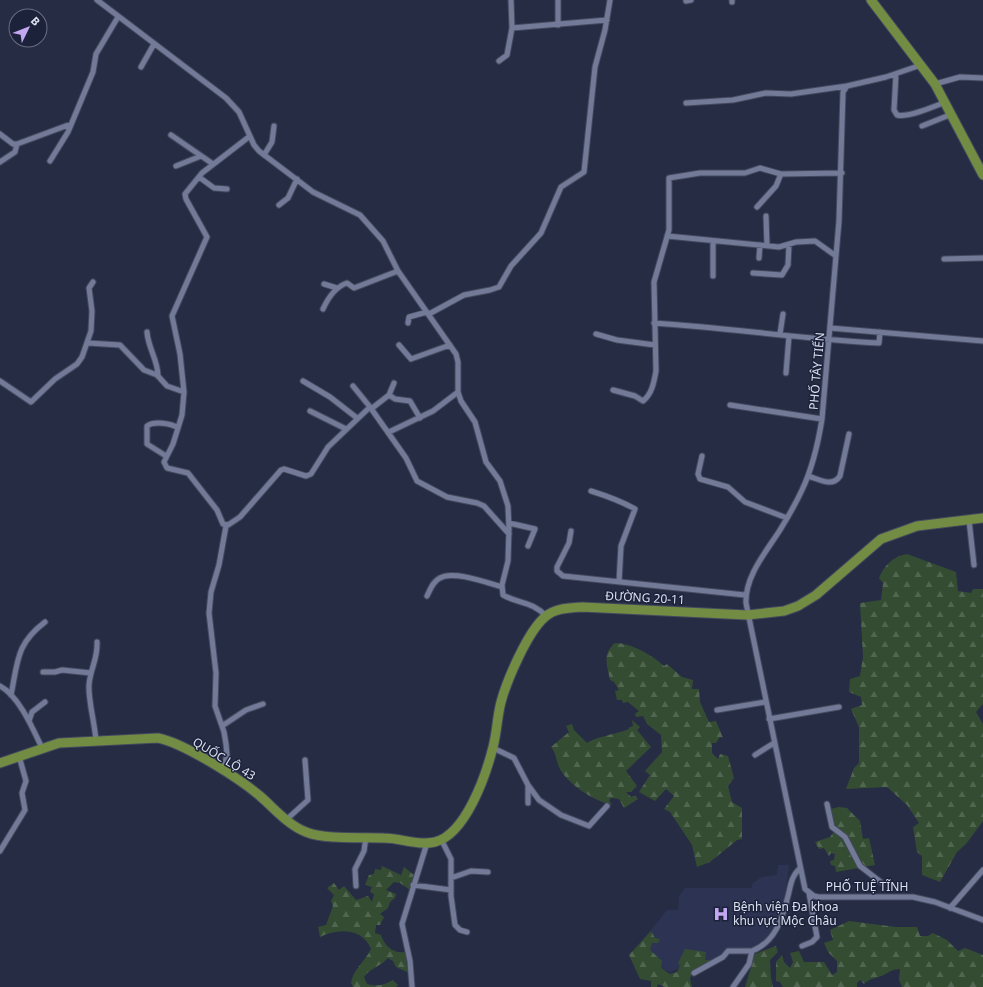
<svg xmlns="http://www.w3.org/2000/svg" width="983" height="987" viewBox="0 0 983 987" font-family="'Noto Sans',sans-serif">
<defs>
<pattern id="forest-firs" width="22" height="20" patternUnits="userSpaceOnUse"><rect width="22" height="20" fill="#344d32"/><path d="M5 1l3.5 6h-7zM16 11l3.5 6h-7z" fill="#516650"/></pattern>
</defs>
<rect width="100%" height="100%" fill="#262c44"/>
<path fill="#2d3453" d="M778,865H789L785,898L773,932L759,946L746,949L727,948L719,957L714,960L690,963L671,972L644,964L638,946L667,910H678L679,896L685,888H751L753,883L762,877L777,875Z"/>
<path fill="url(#forest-firs)" d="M907,554L956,572L958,591L971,593L973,589H983V704L976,712L983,724V821L966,844L957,852L940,882L922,875V856L917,852L913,827L919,823L907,805L887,787L846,789L854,768L859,763V727L851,709L862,705L861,697L849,692L850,679L860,676L863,657L860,603L881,600L883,583L879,578C883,567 893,556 907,554Z
M615,643C631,643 652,655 664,666L667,664L682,677L693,680L692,689H699L700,702L709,722L716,721L723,738L720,737L716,743H712V753L718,759L720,754L728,756L734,778L728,786L732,802L742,808V839L737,840L710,862L697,867L692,845L670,812L664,809L674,796L666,789L655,801L639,792L650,775L645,771L662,752L661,735L647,724L643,716L636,717L635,714L639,711L628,702L623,703L622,700H617L615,691L619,690L614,682L610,680C607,665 602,654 615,643Z
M632,720L640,727L637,730L651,747L626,771L637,786L631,792H626L631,797L636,796L638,799L624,808L619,799L611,798L609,800L612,805C594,801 567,784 559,767C556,761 556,752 551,747L569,732L566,726L572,724L574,730L587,743C595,737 617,734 629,729L628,728L633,726Z
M839,807L847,808L860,821L863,839L869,838L875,865L836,872L835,866L831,865L830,861L834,860L835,854L831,853L829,856L824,848L819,849L815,842L830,837L835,830L831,809Z
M382,866L401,875L404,867L414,875L410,890L400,883L394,882L386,890L396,894L395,898L390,902L388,908L380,914L384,917L380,925H376L375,933L381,935C384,945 393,954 404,952L408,958L406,963L409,968L407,972L396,967L393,961L388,958C380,967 370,968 364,977L367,984C376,987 385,985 393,980L398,985L396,987H353L351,983C353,969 365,962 371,949C362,928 339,928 320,937L318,927L326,925L333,906L331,901L334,895L327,888L334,883L339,890L344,886L356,900L368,896L372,902L374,894L370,892L372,887L365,885L369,875L374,874L375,869L381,870Z
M849,921L896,927H917L920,936H928L933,933L947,940L958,951L965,948L983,955V987H902L899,980L900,969C888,970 890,973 881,976C874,979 870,978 864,984L860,980L857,983V987H783L780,982L776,981V962L782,955L784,962L790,968L793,962L790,953L799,951L804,962H824L832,975L837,972V961L828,952L824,943L833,940L830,930Z
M651,931L655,938L660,939L658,943H652L650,950L662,961L661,968L670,974L677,972L680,966L678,963L685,949L706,952L705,960H714L692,972L690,979L692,987H665L658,984L657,987H651V981L640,979L629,955Z
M776,946L778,952L770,960L771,978L773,987H745L755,954Z"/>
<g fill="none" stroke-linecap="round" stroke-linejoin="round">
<g stroke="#44495e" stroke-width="7">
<path id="street" d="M97,0L226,98L239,112L254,145L259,151L313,192L360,215L383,241L398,271L456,354L458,362V392L461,401L475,422L486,462L500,481L508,506L509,529L508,561L502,585L503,595C519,604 532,601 546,616
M511,0L512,28L607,20
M732,0V2
M686,1L691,0
M558,25V0
M499,61L507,55L512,28
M921,65L886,77L847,86L843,92L839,221L822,419C818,444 813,467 802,490C796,503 788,517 780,530C766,552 745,576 746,603L805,889L814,896L818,897H913L935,902L983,920
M141,67L154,44
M896,74L894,110L897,115C909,118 934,106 946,102
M935,84L960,77L983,78
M686,103L733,100L766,93L791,94L847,86
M922,126L952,114
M0,134L13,144H17
M171,135L213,164
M250,136L202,173L185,194L186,199L207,237L172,316L180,354L184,392L182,415L178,428L173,444L164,462L167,468L188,473L217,510L223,524L228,525L240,517L281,470L284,469L306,476L311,474L328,447L370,407L406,458L417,481L447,497L477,503L484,506L509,534
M264,155L272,142L274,126
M50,161L68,132L93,72L96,54L118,17
M0,162L15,152L17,144L71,124
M176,166L201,156
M199,177L214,188L227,189
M279,205L288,198L297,179
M757,207L776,186L781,174
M766,216L767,246
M667,236L779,247L796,242L815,241L836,256
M759,258L760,245
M944,259L983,258
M753,273L782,275L788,265L789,245
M713,276V241
M324,284L337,288
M323,309C328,298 335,287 347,283L354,288L398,271
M429,314L464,295L490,290L499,287L511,266L541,233L561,187L584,172L595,67L605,30L610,0
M408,323L409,317L427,312
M654,323C729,328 804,339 879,343L880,332
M830,328L983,341
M147,332C148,348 158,360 158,376
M596,334L617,340L655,345
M780,334L783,314
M88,343L120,345L144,370L157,375L167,386L184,392
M399,345L411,359L450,345
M786,373L789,336
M0,381L31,402L55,379L77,364L82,357L91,331L92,311L89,288L93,282
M303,381L330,397L357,418
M353,386L370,407
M613,390L635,396L643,401C652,394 654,382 656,371L654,282L669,230V178L700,173H745L760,168L781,174L842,173
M389,395L395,399L410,401L420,418
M730,405L822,419
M371,409L389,395L394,383
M310,411L346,429
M389,432L433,411L458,392
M166,456L147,444V426C154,421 171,423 178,428
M702,456L698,474L700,479L728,487L745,502L787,518
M808,476C819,479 832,488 840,476L849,434
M591,491C607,496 621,501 635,509L621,546L619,582
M969,520L974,565
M509,523L535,529L528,546
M571,531L569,543L557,567V571L563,576L745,595
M427,596C430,590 433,581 440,578C453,570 488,583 502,587
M43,672H55L62,670L91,673
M0,686C19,696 33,729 42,748
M11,695C18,661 16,644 45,622
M717,710L765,702
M769,719L839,707
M29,721L32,712L45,702
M222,726L246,710L263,704
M96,741C95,724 88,700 89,685C90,669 98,659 97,642
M493,748L514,758L528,785L539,800L561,815L589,826L607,806
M755,755L774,743
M223,770L227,755L226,744L224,732L215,706L216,673L209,613L211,592L219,565L226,526
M528,786V803
M827,804L832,827L845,837L860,866L882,883
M286,820L308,800L305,760
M441,839L451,859V896L455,925L460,930L467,932
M0,851L25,810L22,793L26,781L19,756
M451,878L471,871L488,872
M413,885L451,890
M356,886L355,869L364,851L366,837
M950,908L983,870
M802,946L812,942L817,937L809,893
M694,973L723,957L728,951H752
M412,987L410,961L402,924L427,843
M733,987L749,964L752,951C775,942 782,920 788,896C791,884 791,877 800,868"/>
</g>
<g stroke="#44495e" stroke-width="11">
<path id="highway" d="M871,0L935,84L983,175
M0,763L59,743L158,738C184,743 240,779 260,796C275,809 288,825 306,832C326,840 361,837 384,838C401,838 418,846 435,842C466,834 486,775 493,747C497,732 497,717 501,702C507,680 528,631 545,617C555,608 570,608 582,607L747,615L784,611L798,606L816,595L881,539L917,526L983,518"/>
</g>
<use href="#street" stroke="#727a97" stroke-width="5"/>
<use href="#highway" stroke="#738c43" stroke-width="9"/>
</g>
<defs>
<g id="hospital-bare" transform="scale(1.2)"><path d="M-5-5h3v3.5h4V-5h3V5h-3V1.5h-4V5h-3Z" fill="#c4a7f1" stroke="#1c223a" stroke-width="2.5" paint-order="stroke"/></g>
</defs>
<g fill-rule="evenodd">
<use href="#hospital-bare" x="721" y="914"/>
</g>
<g text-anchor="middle" stroke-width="3" stroke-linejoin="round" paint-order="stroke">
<g font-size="12" fill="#dce1f1" stroke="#1c223a">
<text transform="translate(817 371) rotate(-85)" y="4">PHỐ TÂY TIẾN</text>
<text transform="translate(645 598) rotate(3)" y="4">ĐƯỜNG 20-11</text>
<text transform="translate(224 759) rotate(31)" y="4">QUỐC LỘ 43</text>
<text x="867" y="891">PHỐ TUỆ TĨNH</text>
</g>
<g font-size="12" fill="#dce1f1" stroke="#1c223a" text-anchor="start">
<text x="733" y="911">Bệnh viện Đa khoa<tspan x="733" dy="14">khu vực Mộc Châu</tspan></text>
</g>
</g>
<g transform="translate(28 28) rotate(47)"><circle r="19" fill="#1c223a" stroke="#696e83"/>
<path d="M0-3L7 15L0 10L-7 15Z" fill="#c4a7f1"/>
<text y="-6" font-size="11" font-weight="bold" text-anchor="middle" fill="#dce1f1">B</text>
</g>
</svg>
